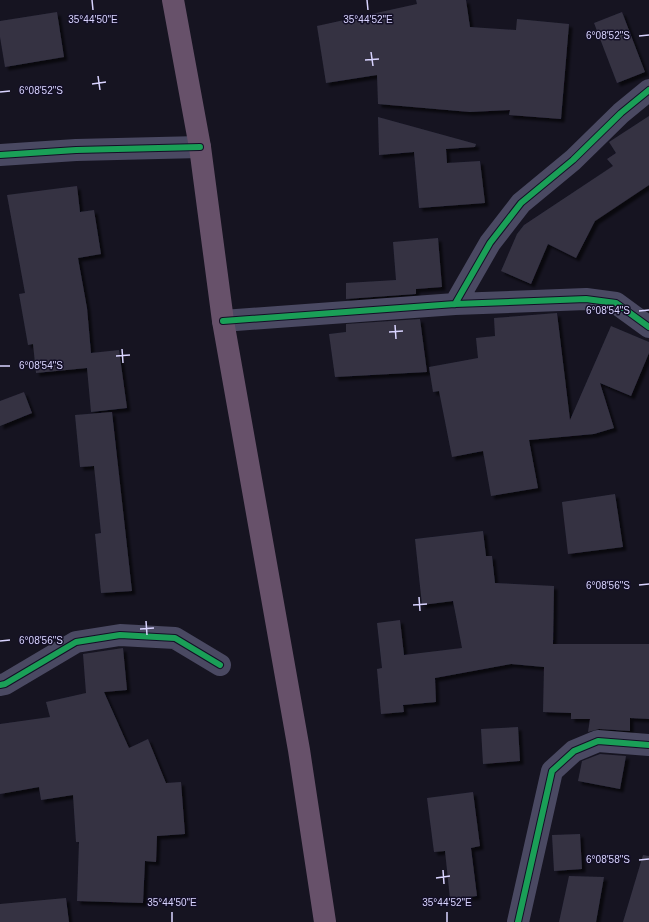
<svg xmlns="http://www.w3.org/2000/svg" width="649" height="922" viewBox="0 0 649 922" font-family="Helvetica,sans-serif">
<defs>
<filter id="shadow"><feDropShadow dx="3.5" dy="3.5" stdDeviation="1" flood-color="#0009"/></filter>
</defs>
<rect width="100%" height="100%" fill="#161421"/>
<path fill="#343243" filter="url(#shadow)" d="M416,0H466L470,27L516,30L517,19L569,24L561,119L509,115L510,110L470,112L378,104L377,75L326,83L317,26L417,4Z
M57,12L64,57L5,67L0,37V21Z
M622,12L645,72L617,83L594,23Z
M649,116V185L595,221L576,258L548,244L531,284L501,271L517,234L524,225L613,166L607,159L616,153L609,142Z
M378,117L476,144L475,147L446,149L447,163L480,161L485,203L419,208L414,152L379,155Z
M77,186L80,212L94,210L101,254L78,258L87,308L91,353L119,350L127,408L91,412L87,368L36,373L33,344L28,345L19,294L25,293L7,195Z
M438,238L442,287L416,289V294L346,299V283L396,280L393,242Z
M557,313L570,420L611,326L649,342V353L631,396L600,383L614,428L594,434L529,440L538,488L491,496L483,451L452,457L439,391L433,392L429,367L478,358L476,338L495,336L494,318Z
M420,319L427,372L335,377L329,334L346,332V324Z
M24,392L32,413L0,426V401Z
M112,412L132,591L101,593L95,534L101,533L94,466L80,467L75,415Z
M615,494L623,547L568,554L562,502Z
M483,531L486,556H492L495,583L554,586L553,644H649V719L630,718V731L599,729L588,732L590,719H571V713L543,712L544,667L511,664L435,678L436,702L403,705L404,712L381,714L377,669L382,668L377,623L400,620L404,655L462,648L453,601L422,605L415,539Z
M123,648L127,690L104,692L129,748L148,739L166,783L181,782L185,834L157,836L156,862L145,861L143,903L77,901L79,842H76L73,795L41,800L39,787L0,794V724L50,717L46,702L86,693L83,654Z
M518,727L520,761L483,764L481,729Z
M600,754L626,756L620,789L578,781L582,761Z
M473,792L480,846L471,848L477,896L450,899L445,851L434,852L427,798Z
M580,834L582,869L554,871L552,835Z
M643,855L649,856V922H623Z
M569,876L604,877L596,922H559Z
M66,898L69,922H0V904Z"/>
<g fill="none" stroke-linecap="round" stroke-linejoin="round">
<path stroke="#4a4962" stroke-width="22" d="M0,155L76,150L200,147
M455,304L490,243L521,203L573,160L621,113L649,90
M223,321L455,304L586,299L616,303L649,327
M0,685L5,684L76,642L120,635L175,638L220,665
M518,922L552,771L574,751L598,741L649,745"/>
<path stroke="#67516a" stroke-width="22" d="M173,0L200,147L223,321L299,750L325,922"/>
<g stroke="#130f26" stroke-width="8">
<path id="cycleway" d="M0,155L76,150L200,147
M455,304L490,243L521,203L573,160L621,113L649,90
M223,321L455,304L586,299L616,303L649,327
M0,685L5,684L76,642L120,635L175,638L220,665
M518,922L552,771L574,751L598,741L649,745"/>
</g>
<use href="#cycleway" stroke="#1a9f57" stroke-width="6"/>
</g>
<path fill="none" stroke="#d9d4ff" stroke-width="1.5" d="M92,0L93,10M367,0L368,10M639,36L649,35M371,52L373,66M365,60L379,59M98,76L100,90M92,84L106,82M0,92L10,91M639,311L649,310M395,325L396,339M389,332L403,331M122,349L123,363M116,356L130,355M0,366H10M639,585L649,584M419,597L420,611M413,605L427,604M146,621L147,635M140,629L154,628M0,641L10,640M639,860L649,859M443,870L444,884M436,878L450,876M172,912V922M447,912V922"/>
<g font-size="10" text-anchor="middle" fill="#d9d4ff" stroke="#130f26" stroke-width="3" stroke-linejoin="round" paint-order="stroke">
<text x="93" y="23">35°44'50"E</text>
<text x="368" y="23">35°44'52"E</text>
<text x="608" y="39">6°08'52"S</text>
<text x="41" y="94">6°08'52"S</text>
<text x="608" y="314">6°08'54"S</text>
<text x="41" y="369">6°08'54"S</text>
<text x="608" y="589">6°08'56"S</text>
<text x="41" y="644">6°08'56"S</text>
<text x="608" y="863">6°08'58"S</text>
<text x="172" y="906">35°44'50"E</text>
<text x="447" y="906">35°44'52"E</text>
</g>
</svg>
